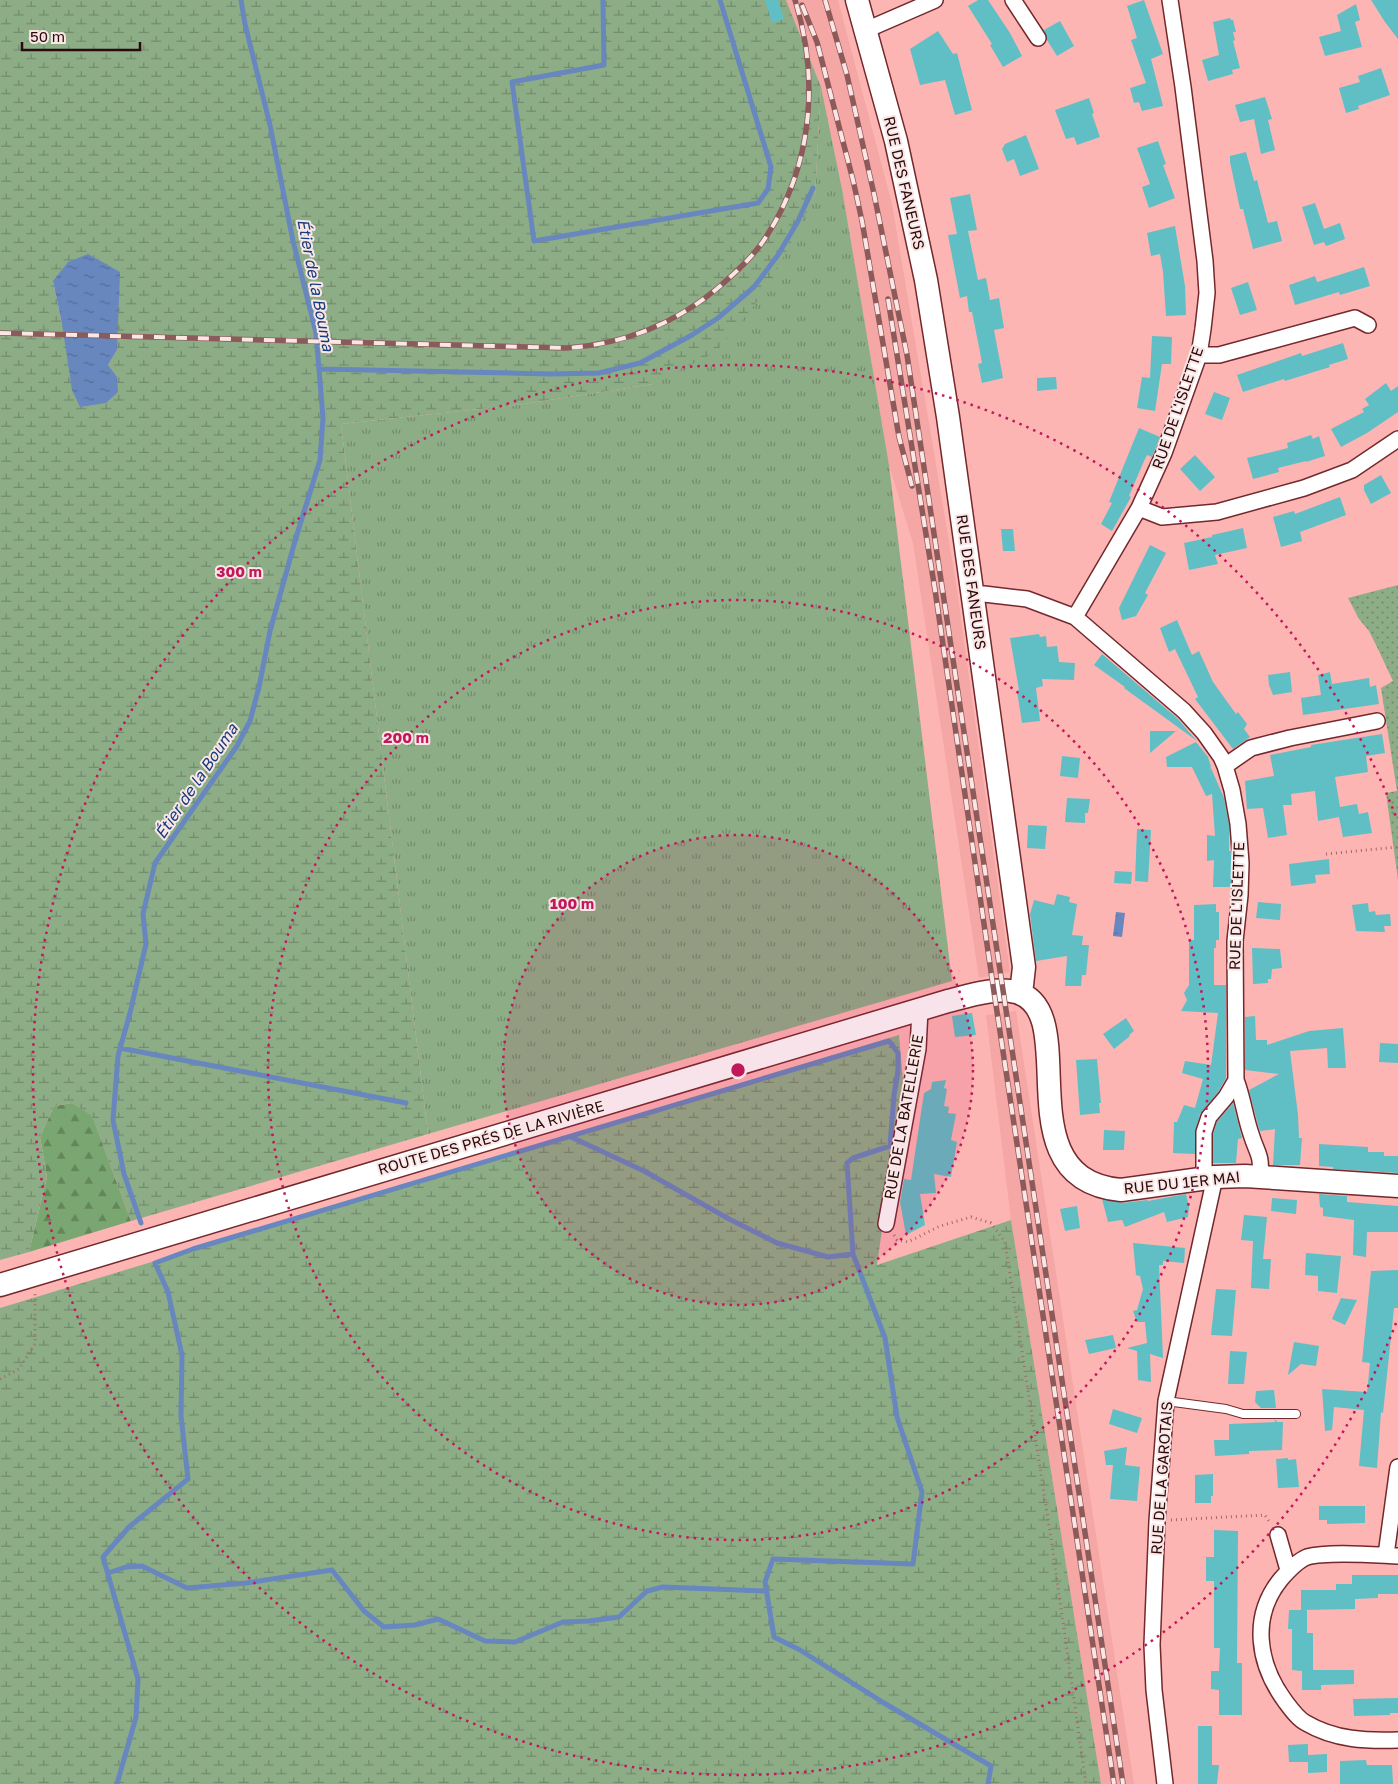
<svg xmlns="http://www.w3.org/2000/svg" width="1398" height="1784" viewBox="0 0 1398 1784" font-family="'Golos Text',sans-serif">
<defs>
<pattern id="grass-tufts" width="24" height="20" patternUnits="userSpaceOnUse" patternTransform="scale(1.25)"><rect width="24" height="20" fill="#8dad87"/><path d="M3 7l-1-3M5 7V3M7 7l1-3M15 17l-1-3M17 17v-4M19 17l1-3" fill="none" stroke="#738b6d"/></pattern>
<pattern id="forest-firs" width="22" height="20" patternUnits="userSpaceOnUse" patternTransform="scale(1.25)"><rect width="22" height="20" fill="#7aa771"/><path d="M5 1l3.5 6h-7zM16 11l3.5 6h-7z" fill="#64865b"/></pattern>
<pattern id="wetland-marsh" width="20" height="14" patternUnits="userSpaceOnUse" patternTransform="scale(1.25)"><rect width="20" height="14" fill="#8dad87"/><path d="M1 5h8M5 5V1M11 12h8M15 12V8" fill="none" stroke="#738b6d"/></pattern>
<pattern id="garden-dots" width="8" height="8" patternUnits="userSpaceOnUse" patternTransform="scale(1.25)"><rect width="8" height="8" fill="#8dad87"/><path d="M2 2h.1M6 6h.1" fill="none" stroke="#738b6d" stroke-width="1.8" stroke-linecap="round"/></pattern>
<pattern id="water-ripples" width="26" height="14" patternUnits="userSpaceOnUse" patternTransform="scale(1.25)"><rect width="26" height="14" fill="#6787be"/><path d="M2 4q2-2 4 0t4 0M15 11q2-2 4 0t4 0" fill="none" stroke="#556d99"/></pattern>
</defs>
<rect width="100%" height="100%" fill="#fdb5b3"/>
<path fill="#f4a7a5" d="M786,0H838L892,204L956,583L1010,972L979,978L913,543L889,465L842,189L821,87Z
M1016,1011L1134,1784H1101L1011,1220L986,1015Z"/>
<path fill="url(#grass-tufts)" d="M821,87L842,189L889,465L952,981L428,1134L341,424L517,405L653,384L815,196Z"/>
<path fill="url(#forest-firs)" d="M72,1103L92,1115L131,1221L29,1252L47,1177L40,1137L54,1106Z"/>
<path fill="url(#wetland-marsh)" fill-rule="evenodd" d="M0,0H786L821,87L815,196L767,289L716,352L653,384L517,405L341,424L428,1134L131,1221L92,1116L72,1103L54,1106L40,1137L47,1177L29,1252L0,1260ZM53,281L117,350L108,365L62,324Z
M899,1035L903,1081L877,1265L1011,1220L1101,1784H0V1308Z"/>
<path fill="url(#garden-dots)" d="M1398,585V880L1386,793L1397,791L1381,688L1393,681L1377,647L1369,631L1359,619L1348,598Z"/>
<path fill="url(#water-ripples)" d="M88,254L120,272L117,350L108,365L117,377L118,392L106,403L80,407L72,390L62,324L53,281L68,262Z
M1116,912L1125,913L1122,937L1113,936Z"/>
<g fill="none" stroke-linecap="round" stroke-linejoin="round">
<path stroke="#6787be" stroke-width="5" d="M603,0L604,65L512,82L534,241L758,203L768,189L771,167L720,0
M319,369L551,374L599,373L640,363L692,335L718,318L754,287L778,255L798,221L813,188
M120,1048L406,1103
M571,1137L644,1171L729,1219L777,1243L828,1257L853,1254
M141,1223L124,1174L113,1120L118,1056L130,1013L146,944L143,914L155,863L237,746L250,721L259,687L270,631L295,541L320,460L323,418L316,333L293,241L270,125L245,24L241,0
M108,1573L126,1567L142,1566L187,1588L246,1583L332,1570L364,1611L384,1627L415,1625L438,1619L485,1641L515,1642L563,1622L589,1621L619,1617L647,1591L663,1587L766,1591
M117,1784L136,1717L138,1679L103,1557L129,1527L188,1479L181,1416L182,1355L168,1292L155,1263L193,1249L889,1041L898,1053V1071L894,1095L890,1146L853,1158L847,1163L853,1254L885,1338L897,1417L922,1492L913,1564L773,1559L765,1582L774,1637L800,1650L884,1703L991,1766L988,1784"/>
</g>
<path fill="#5fbfc5" d="M765,0H778L784,19L772,23Z
M978,0H988L1010,33L1022,56L1003,67L990,45L992,44L968,6Z
M1144,0L1163,54L1151,59L1163,106L1142,111L1139,102L1134,103L1130,88L1146,83L1131,40L1137,38L1127,6Z
M1371,0H1398V39L1385,22Z
M1356,4L1360,20L1355,22L1362,47L1325,56L1319,37L1341,31L1337,15Z
M1230,18L1231,20H1233L1236,32H1233L1235,40L1233,41L1240,68L1232,70L1233,74L1208,81L1202,60L1219,55L1213,22Z
M1060,21L1074,46L1057,56L1047,40L1044,30Z
M938,31L953,54L957,53L972,110L955,115L945,80L920,85L910,49Z
M1381,68L1390,95L1358,106L1359,109L1346,113L1339,88L1360,82L1358,76Z
M1265,97L1272,119L1268,120L1275,150L1261,154L1254,119L1240,122L1235,105Z
M1089,98L1094,113L1092,114L1100,137L1077,145L1074,137L1066,139L1055,110Z
M1026,135L1039,169L1020,176L1014,159L1007,162L1002,149L1005,144Z
M1158,141L1166,164L1163,165L1175,198L1149,208L1142,187L1150,184L1137,148Z
M1246,152L1254,181L1257,180L1268,223L1277,221L1282,241L1253,249L1243,209H1240L1230,162V156Z
M970,194L977,230L968,231L978,280L986,278L990,300L999,298L1004,328L994,330L1003,378L982,383L978,364L982,363L980,352L972,312H969L967,296L960,298L948,235L957,234L950,198Z
M1315,203L1324,229L1340,223L1345,239L1326,246L1324,242L1314,245L1302,207Z
M1175,226L1185,286L1186,315L1166,316L1163,272L1160,254L1151,256L1147,233Z
M1364,267L1370,286L1340,295L1339,292L1295,305L1289,285L1315,276L1317,282Z
M1248,282L1257,310L1240,315L1231,288Z
M1152,336L1172,337L1171,364H1162L1155,411L1137,408L1142,377L1150,378Z
M1343,343L1348,359L1329,365L1330,367L1285,381L1284,379L1243,392L1237,375L1301,353L1302,356Z
M1056,377L1057,389L1037,391V378Z
M1386,383L1391,391L1398,386V412L1367,433L1341,447L1331,429L1364,412L1362,409L1369,405L1365,399Z
M1214,392L1230,398L1222,420L1205,414Z
M1139,428L1160,437L1152,457L1147,455L1144,461L1129,496L1131,497L1112,531L1101,524L1112,503L1109,502Z
M1311,435L1313,439L1319,436L1325,456L1306,462V461L1278,468L1279,472L1253,479L1247,458L1288,448L1287,443Z
M1195,455L1215,477L1200,491L1180,469Z
M1381,475L1391,493L1371,504L1364,490V485Z
M1340,497L1346,515L1300,532L1302,541L1281,547L1273,517L1294,511L1295,514Z
M1243,528L1247,548L1215,555L1218,564L1189,570L1184,543L1212,537V535Z
M1001,529H1013L1015,551H1003Z
M1150,545L1166,553L1145,593L1148,595L1136,616L1122,620L1119,608Z
M1177,620L1192,655L1199,651L1213,682L1236,714L1238,712L1247,724L1244,729L1250,737L1233,749L1195,699L1198,697L1175,649L1169,652L1160,628Z
M1039,634L1040,637L1046,636L1047,647L1057,646L1059,662L1075,663L1074,680L1042,679L1043,686L1036,688L1040,721L1022,723L1017,691L1019,690L1010,638Z
M1102,654L1177,718L1197,741L1124,688L1125,687L1094,665Z
M1290,672L1292,692L1273,695L1269,685L1268,675Z
M1330,672L1332,684L1369,678L1370,687L1376,685L1379,704L1303,715L1301,698L1321,695L1318,675Z
M1150,731H1176L1150,753Z
M1382,734L1385,753L1366,756L1368,772L1335,777L1340,807L1357,804L1359,814L1368,812L1372,833L1343,837L1339,817L1318,821L1315,791L1291,794L1292,805H1283L1287,835L1268,838L1263,808L1247,809L1245,781L1274,776L1270,755L1311,747V745Z
M1196,742L1208,757L1211,767L1209,769L1211,768L1224,798L1229,825V851H1231L1232,863L1231,887H1213L1214,860L1207,861V835L1215,836L1212,794L1206,796L1192,767H1167L1166,757Z
M1062,756L1080,758L1078,778L1060,776Z
M1067,798L1090,799L1088,813H1085V823L1065,822Z
M1028,825L1047,826L1045,849L1027,848Z
M1137,829L1151,830L1148,882L1135,881Z
M1329,859L1330,874L1315,875L1316,883L1291,886L1289,864Z
M1115,871L1132,872L1131,884L1114,883Z
M1057,894L1070,897L1069,902L1077,904L1072,935L1083,936L1082,945H1089L1086,975H1082L1081,986H1065L1067,956L1036,961L1030,914L1034,900L1054,905Z
M1258,902L1281,904L1280,920L1256,918Z
M1368,903L1369,912L1375,911L1376,915L1390,914L1391,926H1384L1385,932L1356,931L1352,905Z
M1216,904V912H1219V940H1216V948H1214V985H1226V1078L1218,1092L1200,1114L1195,1132V1154L1173,1153L1174,1122H1177L1184,1105L1195,1108L1203,1079L1182,1073L1185,1061L1211,1065L1218,1013L1181,1011L1187,1000L1184,993L1189,985V940H1194V905Z
M1252,948L1280,949L1282,968L1272,969L1271,979H1268V983L1253,984Z
M972,1013L976,1035L955,1037L952,1016Z
M1255,1016L1256,1040H1267V1045L1309,1031L1343,1028L1346,1068H1328L1327,1048L1290,1051L1298,1115L1299,1138H1302L1300,1165H1273L1275,1129L1260,1131L1258,1125L1249,1090L1279,1074L1245,1070V1017Z
M1126,1018L1134,1031L1129,1035L1130,1036L1114,1049L1103,1034Z
M1380,1043L1398,1044V1063L1379,1062Z
M1097,1059L1101,1103H1099L1100,1113L1080,1115L1076,1060Z
M946,1080L944,1088L947,1089L944,1106L949,1107L948,1113L956,1114L951,1140L957,1142L951,1177L934,1174L936,1193L920,1194L925,1225L906,1235L900,1202L904,1179L911,1180L924,1093L931,1089L932,1082Z
M1233,1103L1242,1138L1238,1139L1236,1163H1213V1134L1217,1122Z
M1104,1130L1125,1131L1124,1150H1103Z
M1319,1144L1368,1147V1152H1384V1156H1398V1173L1333,1169V1167L1319,1166Z
M1186,1194L1189,1207L1188,1217L1167,1222L1164,1212L1125,1227L1122,1220L1108,1222L1102,1199L1123,1203L1147,1200L1148,1201Z
M1319,1194L1347,1196V1202L1398,1206V1232H1367L1366,1257L1353,1255L1354,1220L1323,1216V1208L1320,1207Z
M1272,1198L1297,1200L1296,1214L1271,1211Z
M1077,1206L1080,1228L1065,1231L1060,1209Z
M1244,1215L1267,1217L1263,1259H1271L1269,1289L1251,1288L1253,1241L1241,1240Z
M1133,1243L1185,1248L1184,1263L1163,1261V1265H1159L1163,1358L1150,1354L1151,1382L1138,1380L1137,1351L1127,1348L1147,1343L1145,1322H1137L1133,1311L1137,1310L1143,1289L1140,1276L1136,1275Z
M1306,1253L1341,1256L1337,1293L1318,1291V1276L1305,1275Z
M1398,1270V1308H1394L1383,1413L1381,1412L1377,1468L1359,1466L1364,1410L1334,1407L1332,1430L1325,1431L1322,1389L1367,1392L1370,1363L1362,1362L1371,1271Z
M1216,1289L1236,1290L1232,1336L1211,1335Z
M1341,1298L1357,1300L1345,1325L1332,1319Z
M1113,1335L1116,1348L1089,1354L1085,1340Z
M1294,1342L1319,1346L1316,1366L1301,1364L1288,1375Z
M1230,1351L1247,1352L1244,1384H1228Z
M1274,1390L1276,1408H1261L1255,1402L1256,1391Z
M1113,1409L1142,1418L1137,1433L1109,1424Z
M1274,1420H1276L1277,1422H1283L1282,1450L1249,1451V1454L1215,1456L1214,1440H1229V1424L1276,1422Z
M1127,1447L1125,1465L1140,1467L1137,1501L1110,1499L1113,1465H1106L1104,1451Z
M1288,1458V1460L1296,1459L1299,1487L1278,1488L1276,1459Z
M1213,1474V1496H1211V1503H1195V1475Z
M1319,1506H1365V1523L1327,1524V1520H1319Z
M1214,1530L1238,1531L1237,1663H1242V1715H1219V1690L1211,1689V1671H1219L1220,1648H1214V1581H1206V1557H1214Z
M1352,1575H1398V1594H1378V1598L1355,1599V1609L1301,1610V1590H1336V1584H1352Z
M1289,1610H1307V1633H1313V1670H1354V1684L1321,1685V1690H1302V1671L1292,1670V1629H1288Z
M1398,1698V1713H1390V1715L1354,1716L1353,1699Z
M1198,1726H1212V1765H1219L1217,1784H1198Z
M1308,1744V1755L1327,1754V1772L1308,1773V1762H1289L1288,1745Z
M1366,1760L1367,1765H1392L1393,1784H1340V1761Z"/>
<g fill="none" stroke-linecap="round" stroke-linejoin="round">
<g stroke="#73292c" stroke-width="10">
<path id="lane" d="M1166,1401L1226,1409L1243,1414H1296"/>
</g>
<g stroke="#73292c" stroke-width="18">
<path id="street" d="M1013,0L1038,38
M1170,0L1183,87L1205,261L1207,293L1203,329L1199,355L1164,453L1139,508L1075,617L1184,711L1204,733L1221,757L1225,766L1232,790L1238,824L1241,863L1240,895L1235,941L1236,1080L1226,1097L1209,1117L1204,1132V1178
M866,30L935,0
M1199,355H1219L1355,318L1368,325
M1139,508L1162,517L1217,512L1304,488L1352,470L1398,439
M972,594H984L1027,599L1075,617
M1225,766L1251,748L1290,738L1377,721
M1236,1080C1243,1098 1245,1117 1251,1134C1257,1154 1262,1154 1260,1176
M886,1224L918,1049L920,1010
M1278,1535L1288,1570
M1386,1555L1398,1467
M1398,1556C1375,1555 1328,1551 1307,1557C1297,1561 1288,1571 1281,1579C1250,1617 1258,1664 1285,1701C1291,1709 1298,1719 1306,1723C1335,1740 1366,1741 1398,1740
M1165,1784L1154,1690L1152,1645L1157,1521L1166,1401L1215,1177"/>
</g>
<g stroke="#73292c" stroke-width="25">
<path id="secondary" d="M857,0L896,141L926,280L948,417L1024,967L1021,994
M0,1285L948,1001C968,996 995,987 1016,992C1086,1011 1000,1179 1121,1190L1215,1177L1245,1176L1398,1186"/>
</g>
<path stroke="#a16a6a" stroke-width="3" stroke-dasharray="1 4" stroke-linecap="butt" d="M1326,854L1398,847
M894,1235L897,1240L908,1242L940,1226L971,1217L991,1223L1005,1242L1052,1545L1086,1784
M0,1379L19,1369L35,1344V1293
M1171,1520L1265,1515L1270,1523"/>
<use href="#lane" stroke="#fff" stroke-width="8"/>
<use href="#street" stroke="#fff" stroke-width="15"/>
<use href="#secondary" stroke="#fff" stroke-width="22"/>
<g stroke="#8d5a5a" stroke-width="5.5">
<path id="rail" d="M825,0L847,75L874,194L907,355L1123,1784
M802,5L817,42L853,180L862,221L899,437L912,486
M888,299L935,590L994,992L1114,1784
M0,333L567,348C624,344 675,324 719,287C736,272 754,256 766,237C812,166 820,80 795,0"/>
</g>
<use href="#rail" stroke="#f9e6e5" stroke-width="4" stroke-dasharray="11" stroke-linecap="butt"/>
</g>
<circle cx="738" cy="1070" r="235" fill="#c2185b" fill-opacity=".12"/>
<g fill="none" stroke="#c2185b" stroke-width="2.5" stroke-dasharray="2.5 5">
<circle cx="738" cy="1070" r="235"/>
<circle cx="738" cy="1070" r="470"/>
<path d="M1396 1323A705 705 0 1 1 1396 817"/>
</g>
<g text-anchor="middle" stroke-width="4" stroke-linejoin="round" paint-order="stroke">
<g font-size="15" fill="#2a0a0c" stroke="#f9e6e5">
<text transform="translate(904 183) rotate(77)" y="5">RUE DES FANEURS</text>
<text transform="translate(1178 408) rotate(-71)" y="5">RUE DE L'ISLETTE</text>
<text transform="translate(971 582) rotate(82)" y="5">RUE DES FANEURS</text>
<text transform="translate(1237 906) rotate(-88)" y="5">RUE DE L'ISLETTE</text>
<text transform="translate(904 1117) rotate(-80)" y="5">RUE DE LA BATELLERIE</text>
<text transform="translate(491 1138) rotate(-16)" y="5">ROUTE DES PRÉS DE LA RIVIÈRE</text>
<text transform="translate(1182 1183) rotate(-6)" y="5">RUE DU 1ER MAI</text>
<text transform="translate(1162 1478) rotate(-86)" y="5">RUE DE LA GAROTAIS</text>
</g>
<g font-size="16" font-style="italic" fill="#143b7d" stroke="#f9e6e5">
<text transform="translate(316 285) rotate(79)" y="6">Étier de la Bouma</text>
<text transform="translate(196 781) rotate(-56)" y="6">Étier de la Bouma</text>
</g>
</g>
<circle cx="738" cy="1070" r="8" fill="#c2185b" stroke="#f9e6e5" stroke-width="2.5"/>
<g font-size="15" text-anchor="middle" font-weight="bold" fill="#c2185b" stroke="#f9e6e5" stroke-width="4" stroke-linejoin="round" paint-order="stroke">
<text x="239" y="577">300 m</text>
<text x="406" y="743">200 m</text>
<text x="572" y="909">100 m</text>
</g>
<path d="M22 42v8h118v-8" fill="none" stroke="#2a0a0c" stroke-width="2.5"/>
<text x="30" y="42" font-size="15" fill="#2a0a0c" stroke="#f9e6e5" stroke-width="4" paint-order="stroke">50 m</text>
</svg>
